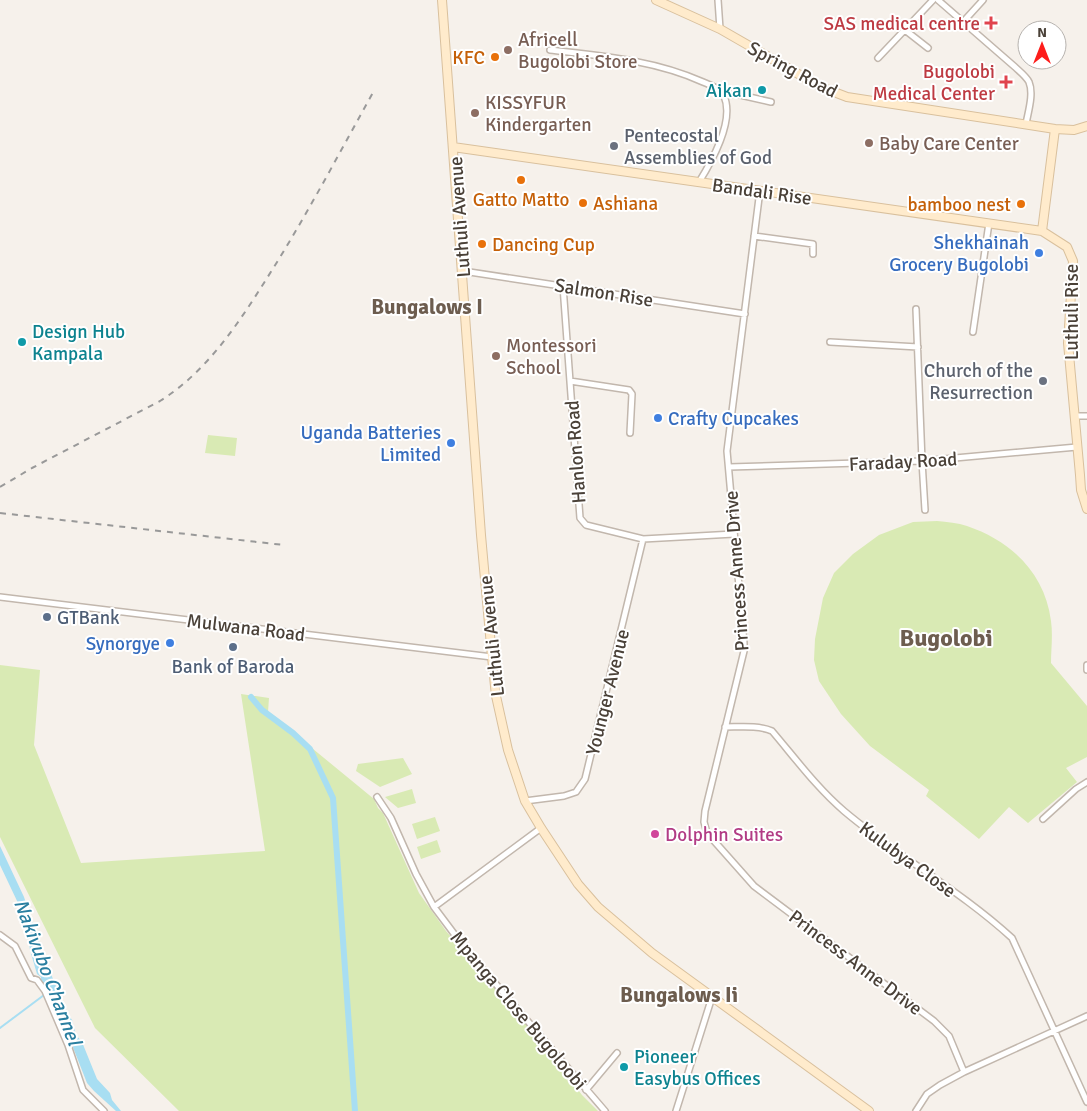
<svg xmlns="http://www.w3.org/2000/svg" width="1087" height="1111" viewBox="0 0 1087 1111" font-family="Signika,sans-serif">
<rect width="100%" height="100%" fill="#f6f1eb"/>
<path fill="#d9eab4" d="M208,435L237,438L235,456L205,453Z
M937,521C947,522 958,523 967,526C1011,541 1045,573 1051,621C1053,635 1051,650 1051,663L1087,706V757L1066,768L1077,782L1028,823L1009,807L979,839L926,796L929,790L870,746L841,714L819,681L814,660L815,639L823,598L834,573L853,554L879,535L913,522Z
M0,665L40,670L34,745L81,863L265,851L241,694L269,698L268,712L374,799L378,808L383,813L419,893L446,931L540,1040L582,1095L598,1111H179L95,1028L0,837Z
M403,758L412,774L380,787L356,771L358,764Z
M412,789L416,803L398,808L385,797Z
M435,817L440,831L417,839L412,824Z
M437,840L441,852L421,859L417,847Z"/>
<path fill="#a8def2" d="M0,846L24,897L44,957L49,963L48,967L63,1003L66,1006V1011L72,1020L76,1035L82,1042L97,1079L110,1093L112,1100L121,1111H116L94,1091L87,1083L61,1017C57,1010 52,1005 49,998C46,991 47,989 41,983V977L37,974L30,950L28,934L24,927L18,903L0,865Z"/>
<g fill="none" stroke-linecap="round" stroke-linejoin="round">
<path stroke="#a8def2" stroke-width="2" d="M0,1028L44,995"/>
<path stroke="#a8def2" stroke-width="6" d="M251,697L262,710L293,733L310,749L333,798L355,1111"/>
<g stroke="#c2b7ad" stroke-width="8">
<path id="street" d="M718,0L720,29
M938,0L1015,67C1019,71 1026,76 1029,82C1034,94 1028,112 1026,124
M963,22L983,0
M905,30L928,48
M550,50C602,56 654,60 703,82C710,85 720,88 724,96C735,121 712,161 699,182
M878,58L933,0
M724,95L736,94L771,102
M760,190L727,451L744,643V651L705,811L704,822L707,833L754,886L934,1021L949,1036L964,1072
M754,236L813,244V254
M463,271L745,314
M563,286L580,518L586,525L643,539L734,534
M916,309L922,461L925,510
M973,332L989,223
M830,342L918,347
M570,381L629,390L632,394L630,433
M1075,416H1087
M729,467L922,461L1077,447
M0,597L492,657
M1087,665V670
M725,727C740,727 758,725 772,731C795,758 817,788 844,811C897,856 961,891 1012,938L1087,1102
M377,797L391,818L416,874L434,907L464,947L605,1111
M525,801L564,796L576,792L585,779L643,539
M1043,819L1076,789L1087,782
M434,907L541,828
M0,935L15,946L31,978L37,980L45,991L68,1045L83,1090L104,1111
M586,1090L617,1053
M676,1111L712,997
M916,1111L927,1094L940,1085L964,1072L1087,1016"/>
</g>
<g stroke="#d9c09d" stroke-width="10">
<path id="secondary" d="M442,0L481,535L492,657L496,696L508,750L525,801L541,828L578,884L598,907L652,953L869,1111
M656,0L720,29L821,87L847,97L1055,129L1074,130L1087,126
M1055,129L1042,231L1067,247L1073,261L1068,343L1080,475L1081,490L1087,509
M453,147L1042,231"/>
</g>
<use href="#street" stroke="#fff" stroke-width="5"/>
<use href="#secondary" stroke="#ffebcc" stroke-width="8"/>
<path stroke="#999" stroke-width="2" stroke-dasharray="6 6" stroke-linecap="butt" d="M0,487L32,468L160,401C211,369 243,316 274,267C310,209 342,148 375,89
M0,513L284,545"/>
</g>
<g fill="#e0444e" stroke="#fff" stroke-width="2">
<path d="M988.5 15.5h5v5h5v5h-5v5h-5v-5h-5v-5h5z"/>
<path d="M1003.5 74.5h5v5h5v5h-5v5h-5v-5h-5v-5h5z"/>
</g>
<g fill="#8d6e63" stroke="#fff" stroke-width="2">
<circle cx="508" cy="50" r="5"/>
<circle cx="475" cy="113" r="5"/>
<circle cx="869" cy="143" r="5"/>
<circle cx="496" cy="356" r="5"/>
</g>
<g fill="#e8710a" stroke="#fff" stroke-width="2">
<circle cx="495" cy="57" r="5"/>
<circle cx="521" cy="180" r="5"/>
<circle cx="583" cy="203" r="5"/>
<circle cx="1021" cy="204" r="5"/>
<circle cx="482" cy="244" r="5"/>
</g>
<g fill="#0f9aa8" stroke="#fff" stroke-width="2">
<circle cx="762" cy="90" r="5"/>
<circle cx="22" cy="342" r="5"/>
<circle cx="624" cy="1067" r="5"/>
</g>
<g fill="#6b7280" stroke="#fff" stroke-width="2">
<circle cx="614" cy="146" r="5"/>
<circle cx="1043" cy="381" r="5"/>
</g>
<g fill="#3f7fe0" stroke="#fff" stroke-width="2">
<circle cx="1039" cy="253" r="5"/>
<circle cx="658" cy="418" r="5"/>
<circle cx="451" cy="443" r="5"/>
<circle cx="170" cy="643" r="5"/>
</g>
<g fill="#5c6f8a" stroke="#fff" stroke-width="2">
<circle cx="47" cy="617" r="5"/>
<circle cx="233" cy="647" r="5"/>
</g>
<circle fill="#d1479c" stroke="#fff" stroke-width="2" cx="655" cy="834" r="5"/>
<g text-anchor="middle" stroke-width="4" stroke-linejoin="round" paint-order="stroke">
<g font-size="19" fill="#be3a42" stroke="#fff" text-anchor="end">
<text x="980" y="30">SAS medical centre</text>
<text x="995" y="78">Bugolobi<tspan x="995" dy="22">Medical Center</tspan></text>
</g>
<g font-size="19" fill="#785e54" stroke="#fff" text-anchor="start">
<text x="518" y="46">Africell<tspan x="518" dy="22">Bugolobi Store</tspan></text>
<text x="485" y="109">KISSYFUR<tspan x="485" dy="22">Kindergarten</tspan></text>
<text x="879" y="150">Baby Care Center</text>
<text x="506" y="352">Montessori<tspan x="506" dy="22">School</tspan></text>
</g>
<g font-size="19" fill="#c56008" stroke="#fff" text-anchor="end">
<text x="485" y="64">KFC</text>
<text x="521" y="206" text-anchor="middle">Gatto Matto</text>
<text x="593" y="210" text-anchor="start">Ashiana</text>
<text x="1011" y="211">bamboo nest</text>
<text x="492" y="251" text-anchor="start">Dancing Cup</text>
</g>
<g font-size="19" fill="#4a4138" stroke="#fff">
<text transform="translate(793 69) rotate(28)" y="7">Spring Road</text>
<text transform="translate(762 191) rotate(8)" y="7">Bandali Rise</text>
<text transform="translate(459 217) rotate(-94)" y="7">Luthuli Avenue</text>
<text transform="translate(604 292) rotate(9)" y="7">Salmon Rise</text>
<text transform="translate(1071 312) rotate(-90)" y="7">Luthuli Rise</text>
<text transform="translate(575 452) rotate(-94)" y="7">Hanlon Road</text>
<text transform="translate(903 461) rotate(-3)" y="7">Faraday Road</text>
<text transform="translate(736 571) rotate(-94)" y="7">Princess Anne Drive</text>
<text transform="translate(246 627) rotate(7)" y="7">Mulwana Road</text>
<text transform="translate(491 636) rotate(-96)" y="7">Luthuli Avenue</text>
<text transform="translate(607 692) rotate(-76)" y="7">Younger Avenue</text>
<text transform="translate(908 859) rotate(36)" y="7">Kulubya Close</text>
<text transform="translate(856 962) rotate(37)" y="7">Princess Anne Drive</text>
<text transform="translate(519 1010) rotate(50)" y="7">Mpanga Close Bugoloobi</text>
</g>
<g font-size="19" fill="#0d838f" stroke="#fff" text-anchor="start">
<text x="752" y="97" text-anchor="end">Aikan</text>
<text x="32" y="338">Design Hub<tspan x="32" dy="22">Kampala</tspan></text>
<text x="634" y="1063">Pioneer<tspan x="634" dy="22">Easybus Offices</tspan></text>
</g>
<g font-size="19" fill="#5b616d" stroke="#fff" text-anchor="start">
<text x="624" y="142">Pentecostal<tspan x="624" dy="22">Assemblies of God</tspan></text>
<text x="1033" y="377" text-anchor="end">Church of the<tspan x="1033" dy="22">Resurrection</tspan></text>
</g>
<g font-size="19" fill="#366cbe" stroke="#fff" text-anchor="end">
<text x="1029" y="249">Shekhainah<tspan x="1029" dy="22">Grocery Bugolobi</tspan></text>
<text x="668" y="425" text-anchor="start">Crafty Cupcakes</text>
<text x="441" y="439">Uganda Batteries<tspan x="441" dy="22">Limited</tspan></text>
<text x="160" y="650">Synorgye</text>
</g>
<g font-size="19" fill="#4e5e75" stroke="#fff" text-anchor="start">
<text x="57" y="624">GTBank</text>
<text x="233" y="673" text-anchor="middle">Bank of Baroda</text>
</g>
<g font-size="19" fill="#b23c85" stroke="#fff" text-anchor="start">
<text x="665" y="841">Dolphin Suites</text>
</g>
<g font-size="20" font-style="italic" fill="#2a7fa0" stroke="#fff">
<text transform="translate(48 972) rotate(69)" y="7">Nakivubo Channel</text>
</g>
<g font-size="21" font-weight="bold" fill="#6d5d4f" stroke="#fff">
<text x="427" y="314">Bungalows I</text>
<text x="679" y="1002">Bungalows Ii</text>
</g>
<g font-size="24" font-weight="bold" fill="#6d5d4f" stroke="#fff">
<text x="946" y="646">Bugolobi</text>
</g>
</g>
<g transform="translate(1042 45)"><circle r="24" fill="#ffffff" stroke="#b7b3af"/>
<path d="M0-4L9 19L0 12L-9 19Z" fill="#fd1d1b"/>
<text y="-8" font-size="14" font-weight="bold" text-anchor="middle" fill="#4a4138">N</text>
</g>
</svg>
